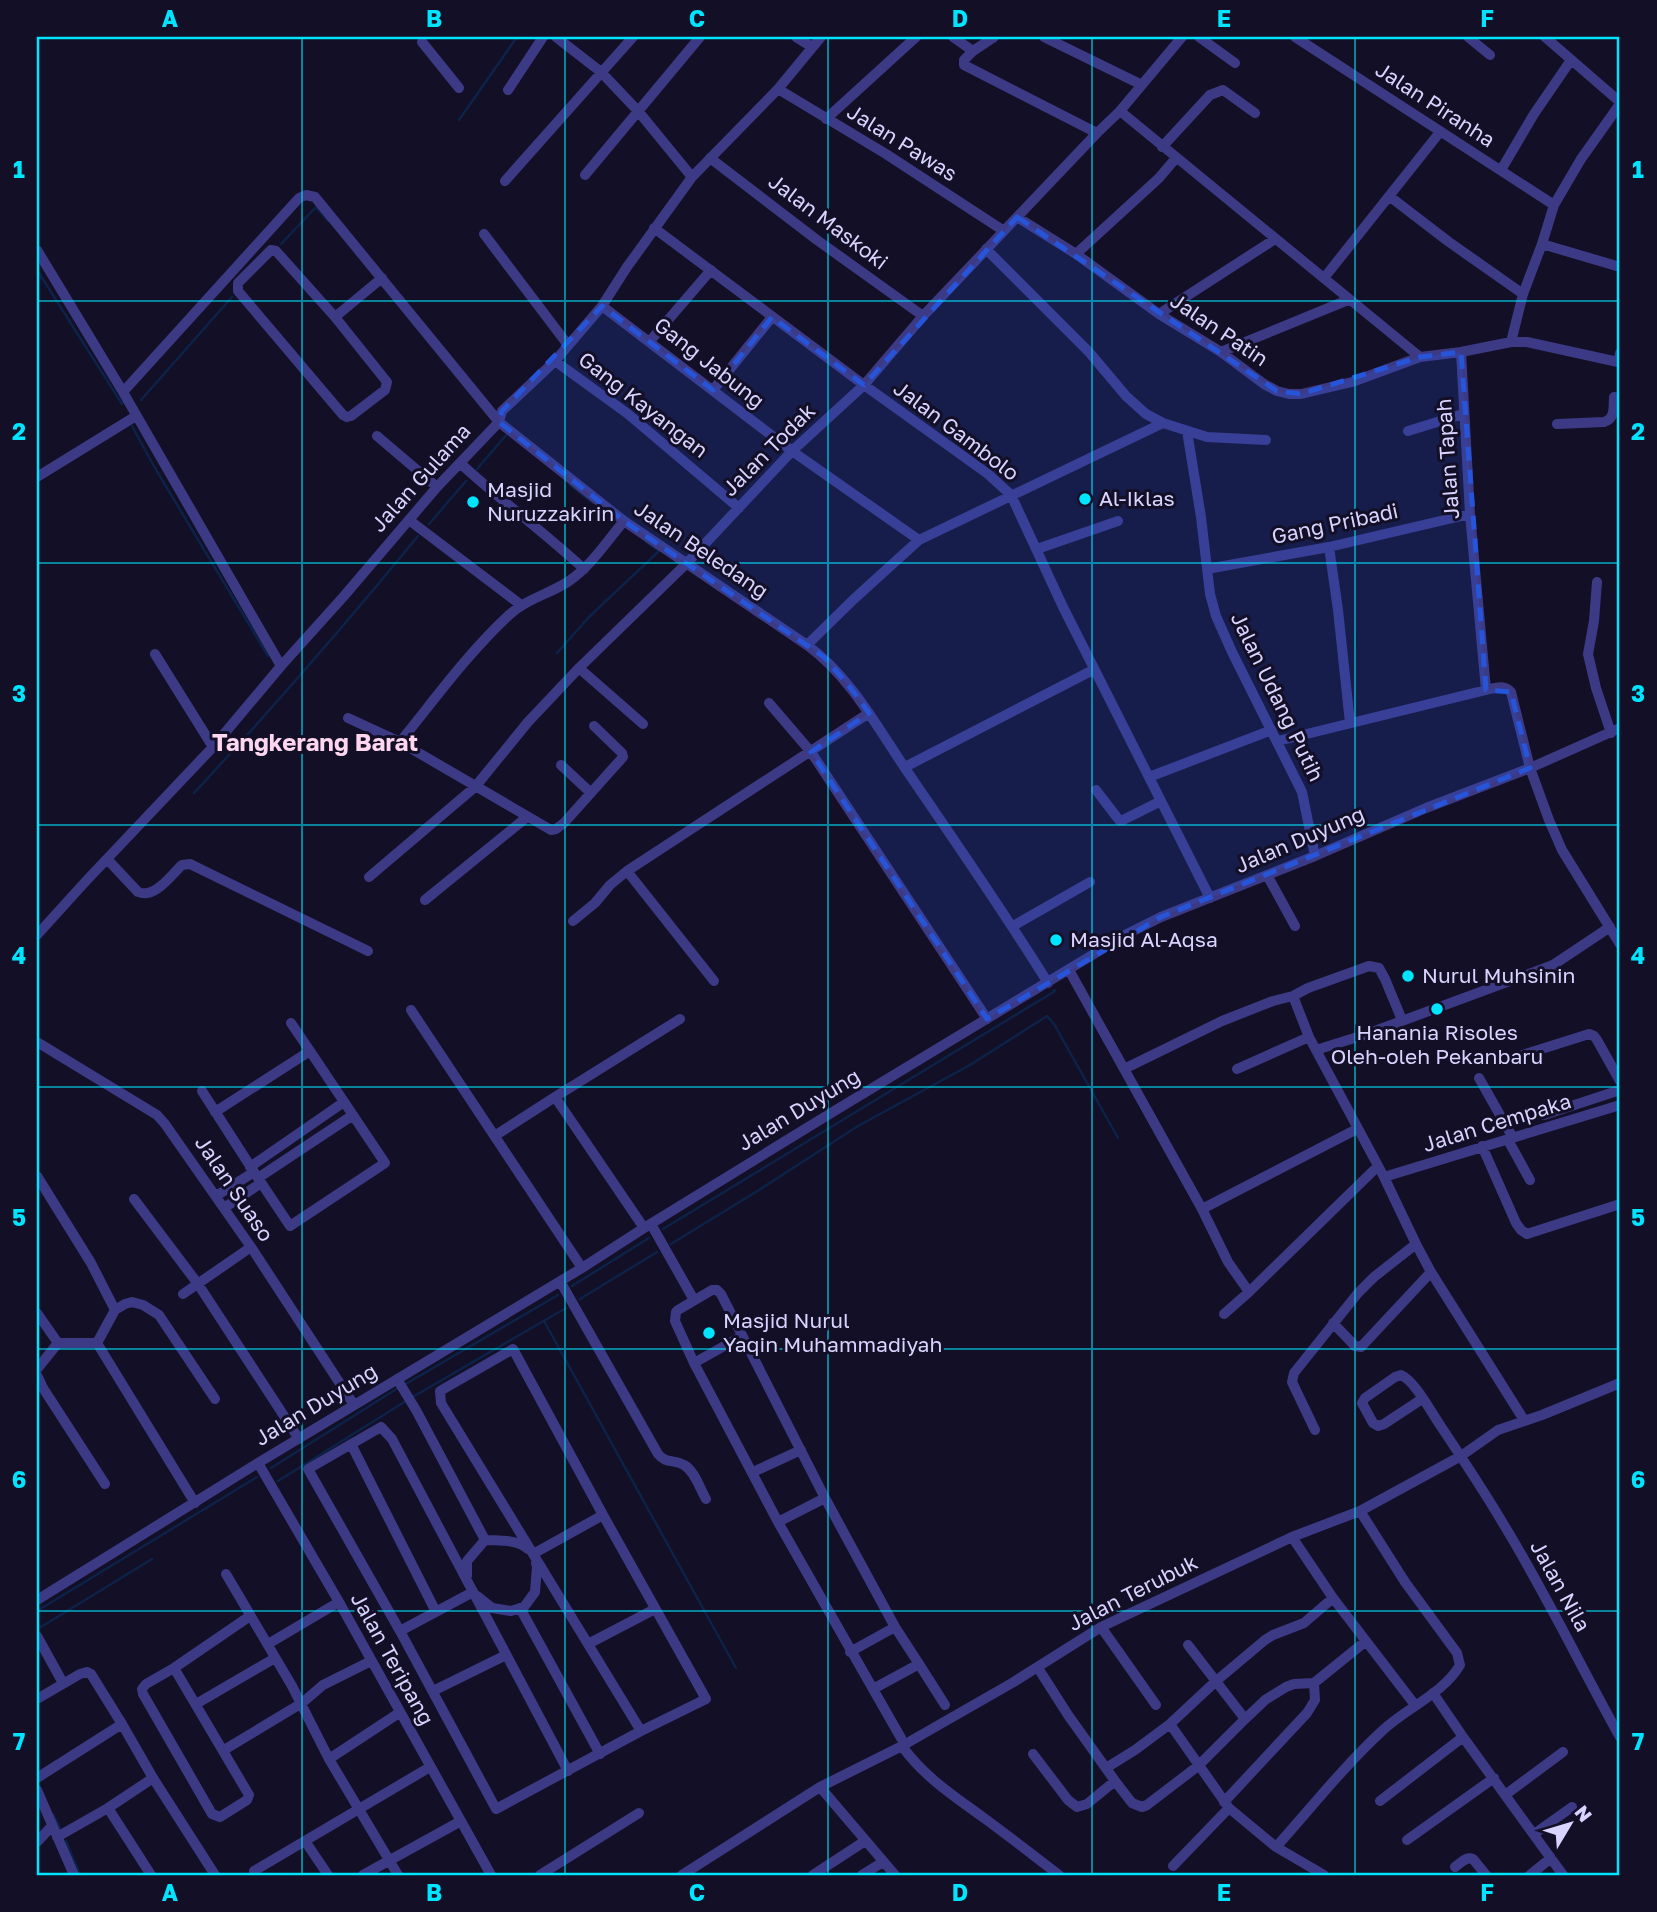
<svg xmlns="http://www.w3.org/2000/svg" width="1657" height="1912" viewBox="0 0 1657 1912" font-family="'Golos Text',sans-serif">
<rect width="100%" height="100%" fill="#130f26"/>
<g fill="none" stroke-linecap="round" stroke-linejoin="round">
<path stroke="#0c2248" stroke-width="2.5" d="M459,120L517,37
M281,244L316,207L328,221
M37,270L122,404
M141,400L232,297
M132,426L155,468L268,656
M477,469L507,434
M570,485L593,503
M429,524L466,481
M646,542L658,550
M557,653L590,616L659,551
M194,793C271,710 346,624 418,536
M663,1229L1055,991L1054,990
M671,1244L759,1190L858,1126L970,1065L1047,1016L1054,1024L1118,1138
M572,1286L649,1238
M580,1299L657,1252
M544,1321L736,1668
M404,1385L558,1295
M411,1398L566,1308
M271,1468L398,1388
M278,1481L406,1401
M37,1611L257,1477
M41,1627L152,1559
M53,1814L60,1828
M66,1841L80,1875"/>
<path stroke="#3d3a85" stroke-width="10" d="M556,37L601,72L638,111L692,177
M796,37L812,47
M953,37L973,51
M994,37L973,51L964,60V65L1097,133
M1044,37L1142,85
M1199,37L1235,63
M1295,37L1554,205
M1468,37L1490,55
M1545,37L1620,102
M422,42L459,88
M778,89L886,154L1004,231
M508,90L543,37
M1120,111L1420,357L1461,352L1470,514L1486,690C1495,688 1504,684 1511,692L1530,768L1549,820L1562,850L1620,944
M826,119L916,37
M1162,147L1210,95L1223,90L1255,113
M710,158L817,240L923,316
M1501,170L1534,114L1571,60
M585,175L700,37
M505,181L633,37
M1389,196L1449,242L1523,294
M1017,217L1076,254L1159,314L1221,352L1264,384L1277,391L1289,394H1301L1352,382L1420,357
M654,228L864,385L988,474L1011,495L1063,607L1210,898
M484,234L568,345
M1542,244L1620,267
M986,249L1089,352L1126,396L1146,414L1163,423L1207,437L1266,440
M37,250L123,392L281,666
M271,250L276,251L335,317L387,382L385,390L351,416L347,417L343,415L238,291V283Z
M1076,254L1159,178L1176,158
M1324,278L1440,132
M602,306L792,451L919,540
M1159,314L1275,239
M335,317L382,278
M650,341L711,270
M1511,342L1523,294L1542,244L1554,205L1581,159L1620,104
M1221,352L1348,300
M1461,352L1511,342H1527L1618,362L1620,353
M555,361L628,414L739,508
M713,390L772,317
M123,392L299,198L306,195L315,197L499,422L624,521L807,645C852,678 878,729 909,774C956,843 1004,912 1048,983
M1557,424L1604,422C1616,418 1613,407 1614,397L1620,398
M1187,431L1201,517L1210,594L1216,616L1232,652L1302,792L1315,856
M1408,431L1463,414
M377,436L437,487
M460,463C500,500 544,532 584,569
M37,477L136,416
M409,520L521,605
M1329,547L1338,610L1350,723
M1037,549L1118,521
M1207,569L1329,547L1470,514
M1597,582L1594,621L1588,654L1596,688L1611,733
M807,645L854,599L919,540L1163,423
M155,654L213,747
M579,668L643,724
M769,703L811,752L987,1019
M348,718L400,742C435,699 468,653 509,615C526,599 550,594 569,581C591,566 607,541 624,521
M1278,741L1486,690
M400,742L551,830L556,829L564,823L623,757L622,753L594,726
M561,765L591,793
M905,767L1093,670
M1149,777L1272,730
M1096,790L1119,820H1123L1161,801
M107,859L138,892C155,899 171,875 182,865L190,864L368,951
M627,871L714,981
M1267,875L1295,926
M369,877L475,787L528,722L579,668L686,564L792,451L864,385L923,316L1097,133L1120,111L1182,37
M425,900L527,817
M573,921L595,903L610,885L627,871L869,713
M1013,926L1090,882
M37,935L86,881L213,747L281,666L344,596L437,487L499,422L502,411L555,361L602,306L627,267L692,177L778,89L821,37
M1069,970L1202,1209L1228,1262L1249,1292L1224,1314
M411,1010L582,1268
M1402,1020L1385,979L1379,968L1369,966L1308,988L1293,996L1309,1037L1384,1177L1416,1244L1431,1272L1524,1420
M37,1042L157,1115L165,1124L251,1247L354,1405
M1316,1050L1364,1035L1553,965L1610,927
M1510,1059L1589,1034L1594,1036L1597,1040L1620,1081
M1124,1069L1222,1021L1273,1001L1293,996
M1237,1069L1309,1037
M1479,1078L1513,1138
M202,1091L254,1172
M555,1097L680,1019
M215,1112L310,1051L291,1023
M1544,1115L1620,1090
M496,1135L555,1097L644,1228
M1508,1140L1530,1180
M1482,1146L1516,1223L1521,1230L1527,1234L1620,1204
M250,1167L344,1102
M37,1176L91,1263L115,1310L97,1343L195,1503
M1384,1177L1620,1105
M258,1178L353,1115
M216,1196L254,1172L290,1226L385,1163L310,1051
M134,1199L198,1284L299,1439
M224,1208L261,1183
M1202,1209L1357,1129
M651,1224L694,1300
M560,1281L658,1454C666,1464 674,1459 684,1465C695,1471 700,1489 706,1499
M1249,1292L1377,1167
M183,1294L251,1247
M115,1310L125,1304L132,1302L143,1305L159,1315L215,1399
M37,1313L58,1343H97
M1333,1323L1355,1346L1361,1347L1431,1272
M694,1363L742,1336
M37,1369L58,1343
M37,1375L43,1388L105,1484
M397,1379L416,1410L485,1540C500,1541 517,1539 528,1549
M1422,1399L1384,1424L1378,1426L1373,1423L1362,1403L1365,1398L1395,1377L1401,1375C1415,1381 1431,1412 1440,1425C1462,1458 1484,1491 1504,1525C1546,1594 1581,1667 1620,1737
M1315,1430L1292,1382L1294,1373L1358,1293L1374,1277L1416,1244
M351,1444L436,1612
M258,1463L339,1602L491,1875
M753,1472L801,1450
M778,1522L825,1498
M1292,1537L1333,1598L1415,1705
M533,1554L603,1515L513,1349L440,1391L441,1403L641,1731
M226,1574L292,1686L329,1759L398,1875
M467,1576V1561L485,1540
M473,1592L400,1631L308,1469L381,1427L392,1439L568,1771
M477,1596L492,1608L511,1611L524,1607L535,1592L537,1567L536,1563
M37,1600L258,1463L582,1268L644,1228L836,1110L1127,934L1161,917L1315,856L1426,808L1530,768L1620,728
M520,1608L600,1754
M1101,1627L1156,1705
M400,1631L496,1809L641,1731L706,1699L603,1515
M37,1636L63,1683
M268,1644L339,1602
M588,1644L655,1609
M850,1652L895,1627
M174,1668L249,1795L247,1800L220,1817L212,1814L143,1694L142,1689L146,1684L174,1668L250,1616
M1038,1668L1068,1715L1115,1781L1132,1803L1142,1807L1147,1805L1198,1766L1245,1719L1188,1645
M873,1689L778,1522L694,1363L675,1321L676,1312L678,1310L712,1290H717L721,1294L825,1498L895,1627L919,1664
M433,1691L506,1655
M1433,1693L1463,1737L1563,1875
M37,1699L80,1674L87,1672L91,1674L122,1724L153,1778L215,1875
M196,1704L275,1658
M1245,1719L1265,1700L1286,1687L1294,1684L1314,1683L1366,1641
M1170,1724L1229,1808L1276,1847L1324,1875
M901,1738L873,1689L919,1664L945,1705
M902,1746C924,1777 954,1796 984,1818C1010,1837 1034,1856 1059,1875
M224,1750L302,1703L323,1685L371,1661
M1033,1754L1068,1800L1077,1807L1087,1804L1115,1781
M329,1759L399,1713
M1106,1768L1135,1750L1170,1724L1215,1682L1265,1640L1273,1635L1304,1623L1333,1598
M37,1778L122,1724
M820,1787L895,1875
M37,1790L74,1875
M1505,1795L1563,1752
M1380,1801L1463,1737
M1224,1802L1307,1713L1315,1700L1314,1683
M1534,1834L1572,1807
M57,1837L108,1808
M1407,1840L1494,1778
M305,1841L328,1875
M37,1842L52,1826
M1276,1847C1311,1808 1344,1766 1382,1731C1406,1708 1443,1694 1460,1665L1457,1653L1405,1582L1360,1511
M1173,1866L1229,1808
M1455,1867C1461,1863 1466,1856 1473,1859L1486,1875
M254,1871L430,1767
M151,1875L108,1808L153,1778
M363,1875L461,1821
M540,1875L639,1813
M682,1875L820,1787L902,1746L1012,1683L1101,1627L1292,1537L1360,1511L1461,1456L1498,1430L1542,1415L1620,1383
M813,1875L865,1841
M862,1875L883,1862
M1530,1875L1551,1858"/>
</g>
<path fill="#2655da" fill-opacity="0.2" stroke="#2655da" stroke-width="5" stroke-dasharray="14 9" stroke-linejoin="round" d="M1017,217L1277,391L1301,394L1420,357L1461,352L1486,690L1511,692L1530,768L1161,917L987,1019L811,752L869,713L849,686L824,657L624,521L499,422L502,411L602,306L713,390L772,317L864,385Z"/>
<path fill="none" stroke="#00e5ff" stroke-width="2" stroke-opacity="0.55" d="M302,37V1875M565,37V1875M828,37V1875M1092,37V1875M1355,37V1875M37,301H1620M37,563H1620M37,825H1620M37,1087H1620M37,1349H1620M37,1611H1620"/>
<g fill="#00e5ff" stroke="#130f26" stroke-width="2.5">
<circle cx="1085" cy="499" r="7"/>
<circle cx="473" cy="502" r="7"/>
<circle cx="1056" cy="940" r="7"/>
<circle cx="1408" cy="976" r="7"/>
<circle cx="1437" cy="1009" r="7"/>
<circle cx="709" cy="1333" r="7"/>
</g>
<g text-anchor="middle" stroke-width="6" stroke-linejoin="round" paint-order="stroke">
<g font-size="21" fill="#d9d4ff" stroke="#130f26">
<text transform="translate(1435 105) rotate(33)" y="7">Jalan Piranha</text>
<text transform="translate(902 143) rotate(32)" y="7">Jalan Pawas</text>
<text transform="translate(828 222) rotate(37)" y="7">Jalan Maskoki</text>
<text transform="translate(1219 330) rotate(34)" y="7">Jalan Patin</text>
<text transform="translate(709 363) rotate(38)" y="7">Gang Jabung</text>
<text transform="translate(643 405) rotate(38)" y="7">Gang Kayangan</text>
<text transform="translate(956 431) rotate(37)" y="7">Jalan Gambolo</text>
<text transform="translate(769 450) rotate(-45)" y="7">Jalan Todak</text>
<text transform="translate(1448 459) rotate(-94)" y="7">Jalan Tapah</text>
<text transform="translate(421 478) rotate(-48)" y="7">Jalan Gulama</text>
<text transform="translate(1335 524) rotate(-12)" y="7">Gang Pribadi</text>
<text transform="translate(701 550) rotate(34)" y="7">Jalan Beledang</text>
<text transform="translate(1277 697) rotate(64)" y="7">Jalan Udang Putih</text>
<text transform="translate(1300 840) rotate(-23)" y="7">Jalan Duyung</text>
<text transform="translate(799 1110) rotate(-31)" y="7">Jalan Duyung</text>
<text transform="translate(1497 1123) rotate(-17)" y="7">Jalan Cempaka</text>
<text transform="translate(234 1189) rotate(56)" y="7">Jalan Suaso</text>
<text transform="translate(316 1405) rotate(-31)" y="7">Jalan Duyung</text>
<text transform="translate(1560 1586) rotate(61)" y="7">Jalan Nila</text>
<text transform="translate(1133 1593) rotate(-27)" y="7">Jalan Terubuk</text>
<text transform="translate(392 1659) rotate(61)" y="7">Jalan Teripang</text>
</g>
<g font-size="21" fill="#d9d4ff" stroke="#130f26" text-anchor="start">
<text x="487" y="497">Masjid<tspan x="487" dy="24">Nuruzzakirin</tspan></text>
<text x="1099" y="506">Al-Iklas</text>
<text x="1070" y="947">Masjid Al-Aqsa</text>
<text x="1422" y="983">Nurul Muhsinin</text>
<text x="1437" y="1040" text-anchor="middle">Hanania Risoles<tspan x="1437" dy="24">Oleh-oleh Pekanbaru</tspan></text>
<text x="723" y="1328">Masjid Nurul<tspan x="723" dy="24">Yaqin Muhammadiyah</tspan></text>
</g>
<g font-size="24" font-weight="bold" fill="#ffd6f0" stroke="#130f26">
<text x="315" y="751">Tangkerang Barat</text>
</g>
</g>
<rect width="1657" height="1912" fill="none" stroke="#130f26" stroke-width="77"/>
<g transform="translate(1570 1824) rotate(52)" stroke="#130f26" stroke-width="5" paint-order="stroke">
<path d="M0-5L12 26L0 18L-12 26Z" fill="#d9d4ff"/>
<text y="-10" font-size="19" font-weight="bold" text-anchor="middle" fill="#d9d4ff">N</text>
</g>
<rect x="38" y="38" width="1580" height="1836" fill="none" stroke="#00e5ff" stroke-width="2.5"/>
<g font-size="23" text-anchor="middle" font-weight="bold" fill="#00e5ff">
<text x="170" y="27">A</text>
<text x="434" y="27">B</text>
<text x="697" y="27">C</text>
<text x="960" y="27">D</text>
<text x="1224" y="27">E</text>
<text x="1487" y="27">F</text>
<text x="19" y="178">1</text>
<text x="1638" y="178">1</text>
<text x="19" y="440">2</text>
<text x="1638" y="440">2</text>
<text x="19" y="702">3</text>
<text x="1638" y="702">3</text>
<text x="19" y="964">4</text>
<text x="1638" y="964">4</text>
<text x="19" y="1226">5</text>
<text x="1638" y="1226">5</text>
<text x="19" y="1488">6</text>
<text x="1638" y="1488">6</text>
<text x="19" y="1750">7</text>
<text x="1638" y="1750">7</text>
<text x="170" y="1901">A</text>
<text x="434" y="1901">B</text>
<text x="697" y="1901">C</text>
<text x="960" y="1901">D</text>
<text x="1224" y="1901">E</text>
<text x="1487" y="1901">F</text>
</g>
</svg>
